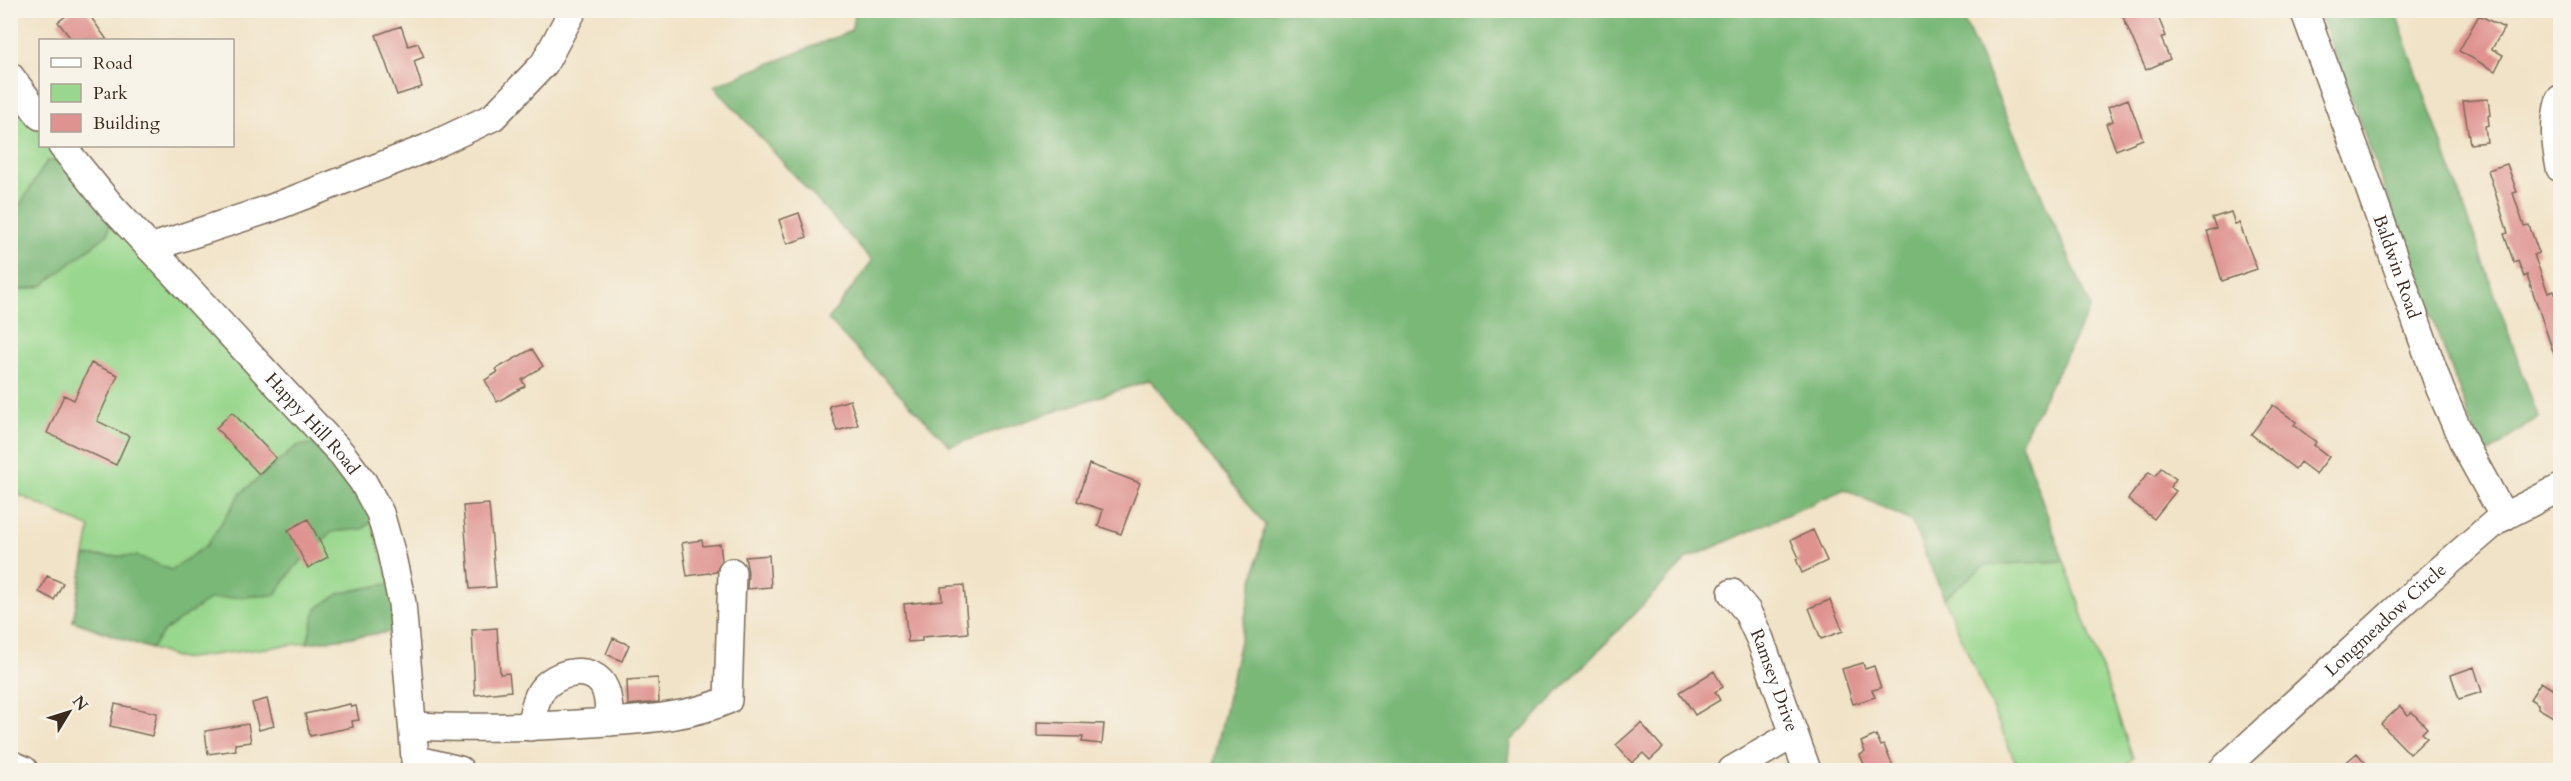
<svg xmlns="http://www.w3.org/2000/svg" width="2571" height="781" viewBox="0 0 2571 781" font-family="Cardo,serif">
<rect width="100%" height="100%" fill="#f7f3e8"/>
<filter id="ink" filterUnits="userSpaceOnUse"><feTurbulence type="fractalNoise" baseFrequency=".0167" numOctaves="2"/><feDisplacementMap in="SourceGraphic" scale="12" xChannelSelector="R" yChannelSelector="G"/><feConvolveMatrix kernelMatrix="1 2 1 2 8 2 1 2 1" color-interpolation-filters="sRGB"/></filter>
<filter id="wash" filterUnits="userSpaceOnUse"><feTurbulence type="fractalNoise" baseFrequency=".008" numOctaves="4" result="noise"/><feDisplacementMap in="SourceGraphic" scale="24" xChannelSelector="R" yChannelSelector="G"/><feGaussianBlur stdDeviation="1.35" result="paint"/><feColorMatrix in="noise" values="0 0 0 0 0 0 0 0 0 0 0 0 0 0 0 0 0 1.4 0 .05"/><feComposite in="paint" operator="in"/></filter>
<g filter="url(#wash)">
<rect width="100%" height="100%" fill="#f1e3c7"/>
<path fill="#98d78d" stroke="#6a8056" stroke-width="1.5" d="M10,76L40,116V146H62L356,472L405,630L181,659L73,621L90,528L11,491Z
M2064,561L2133,758L2120,770H2019L1944,598L1985,565Z"/>
<path fill="#7ab878" stroke="#5a714b" stroke-width="1.5" d="M856,11H1960L2091,307L2021,442L2064,561L1985,565L1944,598L1911,521L1845,489L1687,559L1511,741L1508,770H1212L1265,525L1150,380L950,446L828,320L872,261L714,86L851,31Z
M2319,11H2395L2538,417L2484,457Z
M73,159L112,207L108,234L42,286L11,292V212L20,205L47,161Z
M330,441L380,513L363,529L332,532L295,567L275,595L210,599L163,632L151,649L73,621L85,556H137L171,570L207,545L241,493L297,446Z
M398,582L405,630L307,643L316,609L340,593Z"/>
<g id="blocks">
<path fill="#df9390" d="M74,10H86L107,40H72L58,22Z
M2120,10H2150L2153,19L2158,17L2166,36L2161,38L2170,59L2146,70Z
M2479,15L2504,28L2492,49L2503,55L2495,71L2459,51Z
M401,26L408,46L418,43L424,57L414,61L422,87L397,95L376,35Z
M2128,99L2143,139L2116,150L2106,124L2113,121L2108,107Z
M2488,99L2490,115L2488,116L2489,125L2485,126L2487,142L2470,144L2463,101Z
M2507,164L2517,192L2513,193L2524,226L2529,225L2539,253L2534,255L2548,293L2554,291L2558,303L2560,302V366H2558L2527,275L2524,277L2518,261L2514,263L2504,234L2508,233L2488,170Z
M2231,212L2235,224L2239,223L2257,269L2222,281L2207,231L2216,228L2212,218Z
M799,213L807,237L787,244L779,220Z
M532,349L543,366L522,380L525,386L497,402L485,380L498,372L496,369Z
M91,363L118,375L97,421L129,436L116,465L47,433L64,395L74,400Z
M850,400L858,425L837,431L829,406Z
M2273,405L2296,422L2294,425L2316,442L2314,445L2329,457L2316,474L2300,462L2295,469L2251,434Z
M232,412L276,458L259,474L216,428Z
M1089,464L1140,483L1121,534L1098,526L1103,510L1077,501Z
M2161,468L2176,479L2170,487L2176,491L2154,519L2128,499L2149,472L2155,476Z
M489,504L496,587L470,589L463,506Z
M308,519L328,557L308,568L288,530Z
M1813,530L1827,561L1802,573L1796,559L1799,558L1791,540Z
M702,540L703,546L720,544L722,560L716,572L687,576L682,543Z
M769,555L771,587L747,589L748,572L745,557Z
M47,576L63,583L54,600L39,592Z
M964,585L968,633L922,637V641L908,642L904,604L942,600L941,587Z
M1830,600L1843,631L1821,639L1809,608Z
M497,628L500,674L509,673L511,691L475,695L472,630Z
M613,638L629,645L622,661L606,654Z
M1863,663L1865,669L1874,666L1881,688L1872,690L1875,697L1853,704L1842,669Z
M2474,667L2482,692L2459,699L2451,675Z
M1714,671L1723,687L1715,692L1720,700L1695,715L1680,692Z
M658,678L659,702L628,705L627,680Z
M2541,682L2560,694V721L2538,708V704L2530,699Z
M267,699L274,726L259,730L252,703Z
M115,704L157,713L152,736L110,726Z
M350,704L351,707L356,706L359,720L352,721L353,727L310,736L305,714Z
M2400,706L2408,715L2412,712L2427,728L2422,733L2427,738L2410,754L2381,724Z
M1037,722L1104,724L1102,744L1082,742L1083,737L1037,736Z
M1641,723L1663,748L1650,760L1643,753L1632,763L1616,745Z
M248,724L251,742L235,744L236,750L208,754L205,731Z
M1876,735L1881,746L1884,745L1895,771H1867L1860,755L1865,752L1861,742Z
M2357,753L2372,771H2336Z"/>
</g>
</g>
<g filter="url(#ink)">
<use href="#blocks" fill-opacity="0" stroke="#7b6b59" stroke-width="1.5"/>
<g fill="none" stroke-linecap="round" stroke-linejoin="round">
<g stroke="#7b6b59" stroke-width="30">
<g id="minor">
<path id="s1" d="M2304,10L2364,173L2440,389L2465,446L2504,517"/>
<path d="M10,76L40,116"/>
<path d="M2560,99C2553,123 2555,143 2560,168"/>
<path id="s2" d="M62,146L112,207L342,454L363,482L380,513L391,552L402,603L416,770"/>
<path d="M150,248L272,208L427,148L493,117L544,64L573,10"/>
<path id="s3" d="M1732,593L1747,611L1760,639L1807,770"/>
<path d="M413,726C473,729 532,727 593,723C637,720 687,718 728,700L732,572"/>
<path d="M530,727C533,715 534,702 541,691C555,671 594,663 605,689C609,698 609,712 610,722"/>
<path d="M415,759L460,770"/>
<path d="M10,764L24,770"/>
<path d="M1732,770L1794,734"/>
<path id="s4" d="M2222,770L2425,583L2499,519L2560,488"/>
</g>
</g>
<use href="#minor" stroke="#fff" stroke-width="27"/>
</g>
</g>
<g text-anchor="middle" stroke-width="4.5" stroke-linejoin="round" paint-order="stroke">
<g font-size="18" fill="#3b2a1e" stroke="#f7f3e8">
<text dy="6" stroke="none"><textPath href="#s1" startOffset="273">Baldwin Road</textPath></text>
<text dy="6" stroke="none"><textPath href="#s2" startOffset="374">Happy Hill Road</textPath></text>
<text dy="6" stroke="none"><textPath href="#s4" startOffset="222">Longmeadow Circle</textPath></text>
<text dy="6" stroke="none"><textPath href="#s3" startOffset="98">Ramsey Drive</textPath></text>
</g>
</g>
<rect width="2571" height="781" fill="none" stroke="#f7f3e8" stroke-width="36"/>
<rect x="39" y="39" width="195" height="108" fill="#f7f3e8" stroke="#aca397" stroke-width="1.5"/>
<rect x="51" y="58" width="30" height="9" fill="#ffffff" stroke="#aca397" stroke-width="1.5"/>
<text x="93" y="69" font-size="18" fill="#3b2a1e">Road</text>
<rect x="51" y="84" width="30" height="18" fill="#98d78d" stroke="#aca397" stroke-width="1.5"/>
<text x="93" y="99" font-size="18" fill="#3b2a1e">Park</text>
<rect x="51" y="114" width="30" height="18" fill="#df9390" stroke="#aca397" stroke-width="1.5"/>
<text x="93" y="129" font-size="18" fill="#3b2a1e">Building</text>
<g transform="translate(69 712) rotate(52)" stroke="#f7f3e8" stroke-width="4.5" paint-order="stroke">
<path d="M0-4.5L10 22L0 15L-10 22Z" fill="#3b2a1e"/>
<text y="-9" font-size="16" font-weight="bold" text-anchor="middle" fill="#3b2a1e">N</text>
</g>
</svg>
